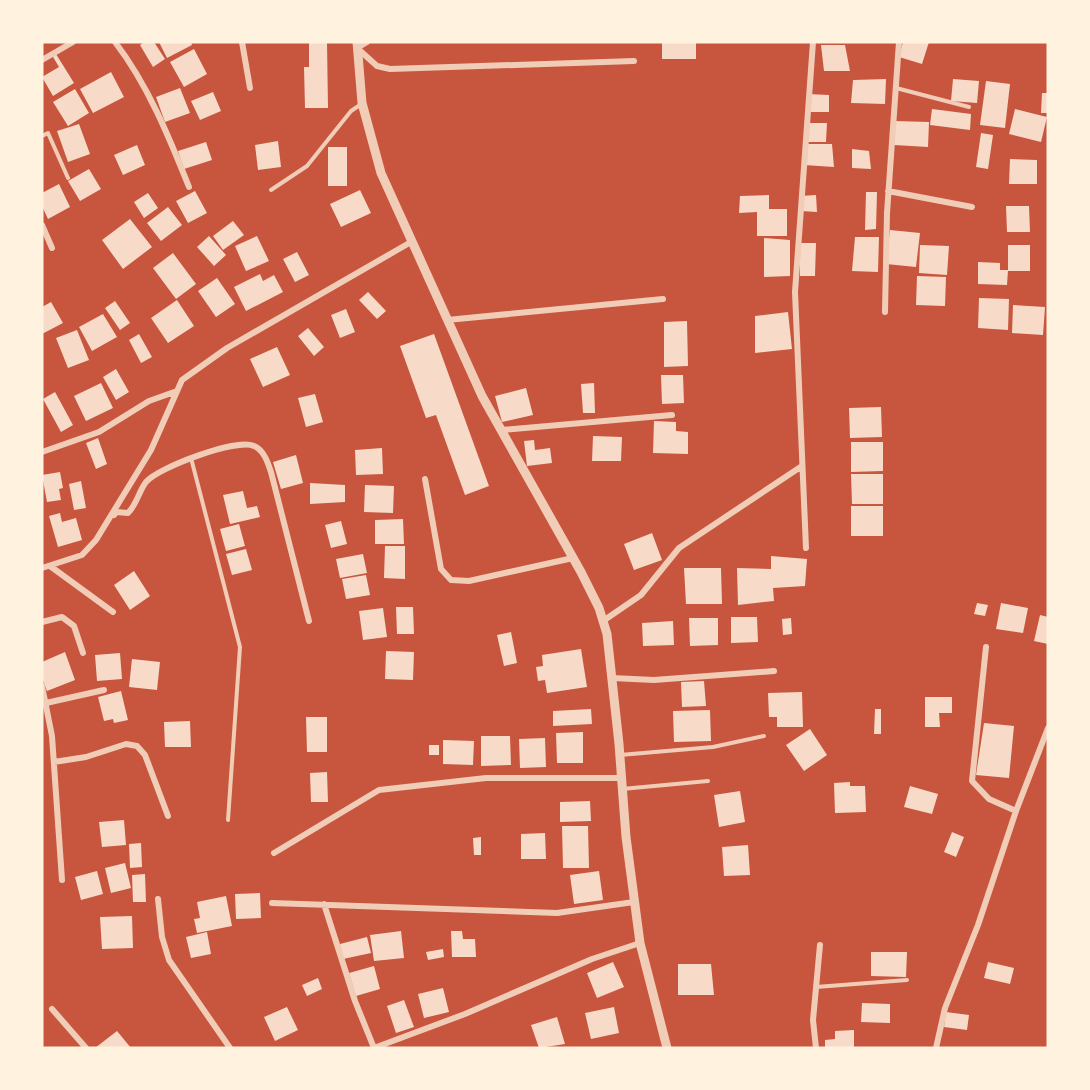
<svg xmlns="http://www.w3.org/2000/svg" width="1090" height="1090" viewBox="0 0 1090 1090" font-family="Karla,sans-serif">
<rect width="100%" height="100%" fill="#c8553d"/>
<path fill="#f7dbc8" d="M144,42H154L165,59L153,67L140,45Z
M159,42H191L192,45L167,58Z
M309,42H327L328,108H305L304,67H309Z
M662,42H696V59H662Z
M903,42H929L922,64L899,57Z
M821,45H845L850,71H824Z
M194,49L207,74L184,87L170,62Z
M56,54L74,83L53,96L42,77L59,67L53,57Z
M111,72L124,97L93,113L80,89Z
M886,79L885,104L851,103L853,80Z
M953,79L979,81L977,103L951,101Z
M986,81L1010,84L1005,128L980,125Z
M180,88L190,113L165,122L156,97Z
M75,89L89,113L68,126L53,102Z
M213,92L221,111L200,120L191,101Z
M1042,93H1048V113H1041Z
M808,94L829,95V112H808Z
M932,109L971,114L970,130L930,125Z
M1015,109L1047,117L1041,142L1009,134Z
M895,121L929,122L928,147L894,145Z
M807,123H827L826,142H806Z
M79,124L90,154L68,162L57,131Z
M981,133L993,135L988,169L976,167Z
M278,141L281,167L258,170L255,145Z
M206,142L212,160L184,169L178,151Z
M806,144H832L834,167L804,165Z
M137,145L145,165L123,175L114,155Z
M328,147H347V186H328Z
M852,149L869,151L871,169L852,168Z
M1010,159L1037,160V184H1009Z
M89,169L101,189L80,201L68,181Z
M59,184L70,207L48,219L42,206V193Z
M360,190L371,213L341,227L330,204Z
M195,191L207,213L188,223L176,201Z
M866,192H877L876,229L865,230Z
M148,193L158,208L144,218L134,202Z
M769,195V209H787V236H757V212L739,213L740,196Z
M816,195L817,212L801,211L800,196Z
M1006,206H1029L1030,232H1007Z
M168,207L182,225L161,241L147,223Z
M130,219L152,247L123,269L102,240Z
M233,221L244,235L223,250L213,236Z
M890,230L920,233L916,267L886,264Z
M209,236L226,255L214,266L197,247Z
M257,236L269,261L246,271L235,246Z
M855,237H879L878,272L852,271Z
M764,238L790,240V276L764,277Z
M800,243H816L815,276H800Z
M920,245L949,246L947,275L919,273Z
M1008,245H1030V271H1008Z
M297,252L309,275L295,282L283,259Z
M173,253L196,284L176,299L153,268Z
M978,262L1000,263V270H1008L1007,285L978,284Z
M260,274L263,281L274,275L283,292L246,311L234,287Z
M917,276L946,277L945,306L916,305Z
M217,278L235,304L216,317L198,291Z
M368,292L386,311L377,319L359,300Z
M979,298L1009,299L1008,330L978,328Z
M177,300L194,326L168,343L151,318Z
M115,301L130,323L120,330L105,308Z
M51,302L63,323L42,334V307Z
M1013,305L1045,307L1043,335L1012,333Z
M346,309L355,332L340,338L331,315Z
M788,312L792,349L755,353V316Z
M103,314L117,337L92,351L79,327Z
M687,321L688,366L664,367V322Z
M308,328L324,347L314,356L298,336Z
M77,330L89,360L68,368L56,338Z
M139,334L152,357L141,363L129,340Z
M434,334L489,486L465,495L436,415L426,418L400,346Z
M277,347L290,375L263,387L250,359Z
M116,369L129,392L116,400L103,377Z
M661,375H683L684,403L662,404Z
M101,383L113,408L86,421L74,396Z
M594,383L595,413H583L581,384Z
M526,388L533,415L502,422L495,396Z
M55,392L73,425L61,432L43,399Z
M315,394L323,422L306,427L298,398Z
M881,407L882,437L850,438L849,408Z
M654,421L676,422V431L688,432V454L653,453Z
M593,436L622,437L621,461H592Z
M98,438L107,464L96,469L86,443Z
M534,440L535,450L550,448L552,463L527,466L524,441Z
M851,442H883V471L851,472Z
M382,448L383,474L356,475L355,450Z
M296,455L303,483L281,489L273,462Z
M60,472L63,488L59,489L61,500L47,502L42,475Z
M851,474H883V504H852Z
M81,481L86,508L74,510L69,484Z
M310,483L345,485V502L310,504Z
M365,485L394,486L393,513L364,512Z
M243,491L247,508L257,506L260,517L230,524L223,495Z
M851,506H883V536H851Z
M60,513L62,522L76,518L82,540L58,547L49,516Z
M403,519L404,544H375V520Z
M341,521L347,544L331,548L325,525Z
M239,524L245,546L226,551L220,529Z
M652,533L662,560L634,570L624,544Z
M385,546H405V579L384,578Z
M246,549L252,570L232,575L226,554Z
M363,554L367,573L340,578L336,559Z
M771,556L807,559L805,586L773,588L774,601L738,605L737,568L771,569Z
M684,568H721L722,604H686Z
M134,571L150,596L130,610L114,585Z
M366,575L370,595L346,599L342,579Z
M977,603L988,605L985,616L974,614Z
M1001,603L1028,608L1023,633L996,629Z
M396,607H413L414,634H397Z
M383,608L387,637L363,640L359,611Z
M1040,615L1048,617V644L1034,641Z
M731,617H757L758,642L731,643Z
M689,618H718V645L690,646Z
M791,618L792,634L783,635L782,619Z
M673,621L674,645L643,646L642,623Z
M511,632L517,663L504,666L497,635Z
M581,649L587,687L547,693L545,680L538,681L536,667L543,666L542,655Z
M386,651L414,652L413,680L385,679Z
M65,652L75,680L47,691L42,678V662Z
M120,653L122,679L97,681L95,655Z
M132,659L160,662L157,690L129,687Z
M704,681L706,706L682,707L681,682Z
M121,691L128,720L114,723L113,719L104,721L98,697Z
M802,692L803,727H777V717H769L768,693Z
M925,697H952V713H939L940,727H925Z
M591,709L592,724L553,726V711Z
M875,709H881V734H874Z
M710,710L711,741L674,742L673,711Z
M306,717H327V752H307Z
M190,721L191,747H165L164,722Z
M984,723L1014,726L1009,778L976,775Z
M810,729L827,755L804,771L786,745Z
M583,732V763H557L556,733Z
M481,736H510L511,765L481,766Z
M545,738L546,767L520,768L519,739Z
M443,740L474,741L473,765L443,764Z
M429,745H439V755H429Z
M327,772L328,802H311L310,773Z
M850,782V786H865L866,812L835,813L834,783Z
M910,786L938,794L932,814L904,807Z
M740,791L745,822L719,827L714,795Z
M590,801L591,821L560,822V802Z
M124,820L126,845L102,847L99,822Z
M562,826H588L589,868H563Z
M952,832L964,837L956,857L944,852Z
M545,833L546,859H521V834Z
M481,837V855H474L473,838Z
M141,843L142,867L130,868L129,844Z
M748,845L750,875L724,876L722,847Z
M125,863L131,888L111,893L105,868Z
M97,871L103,894L81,900L75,877Z
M599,871L603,900L574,904L570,875Z
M145,874L146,902H133L132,875Z
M260,893L261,918L236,919L235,894Z
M226,896L232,926L197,933L194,919L200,918L197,902Z
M132,916L133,948L102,949L100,917Z
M401,931L404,958L374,961L370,935Z
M451,931H462L463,939H475L476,957H452Z
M207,932L211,954L191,958L186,937Z
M367,937L371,953L343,959L340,944Z
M443,949L444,957L428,960L426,952Z
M871,952H907L906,977L871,976Z
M613,962L624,987L597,998L587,973Z
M988,962L1014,968L1010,984L984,978Z
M678,964H711L714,995H678Z
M374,966L380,989L356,996L349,973Z
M318,978L322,989L307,996L302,985Z
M443,988L449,1012L424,1018L418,994Z
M404,1000L414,1027L396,1033L387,1006Z
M862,1003L890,1004V1023L861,1022Z
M287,1007L298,1030L275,1041L264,1017Z
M614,1007L619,1033L591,1039L585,1013Z
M946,1012L969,1015L967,1030L944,1027Z
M557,1017L565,1044L539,1048L531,1025Z
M854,1030V1048H825V1040L835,1039V1031Z
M117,1031L131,1048H95Z"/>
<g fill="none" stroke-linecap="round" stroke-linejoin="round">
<path stroke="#f1ccb7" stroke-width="4" d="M896,88L969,107
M42,136L48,133L68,178
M271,190L307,166L351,111L360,105
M191,458L240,647L228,820
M620,755L713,747L764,736
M622,789L708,781
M816,987L907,980"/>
<path stroke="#f1ccb7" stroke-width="6" d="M115,42C148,85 169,137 189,187
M242,42L250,88
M367,42L357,48L377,66L390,69L634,61
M42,60L73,42
M888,191L972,207
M42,225L52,248
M885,312L887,213L899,42
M447,320L663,299
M502,430L672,415
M42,452L99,432L149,401L177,391
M425,479L441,569L451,580L469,581L573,558
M114,515L116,512L128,513C137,504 139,491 146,482C159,467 237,438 254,446C264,450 268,463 271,472L309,621
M806,548L795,292L813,42
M50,566L113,612
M42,568L82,555L96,540L151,450L182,380L227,348L411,242
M603,621L641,595L679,548L802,466
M42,622L62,617L74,626L83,653
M986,647L972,781L989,799L1016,811
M612,678L654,680L774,671
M42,686L52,736L62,880
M46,703L104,690
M54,762L86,757L126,744L137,746L145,755L168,816
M274,853L379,790L486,778H620
M158,899L162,937L169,960L230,1048
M272,903L557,913L634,902
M324,904L355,1001L374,1048
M52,1009L86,1048
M374,1048L465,1014L592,959L640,943
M816,1048L813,1020L820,945
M936,1048L945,1008L978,925L1016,811L1048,728"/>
<path stroke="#f1ccb7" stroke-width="9" d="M357,42L362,103L381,173L482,396L581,572L599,608L607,634L619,744L626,837L640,943L667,1048"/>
</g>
<rect width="1090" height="1090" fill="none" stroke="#fff3e0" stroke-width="87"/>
</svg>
